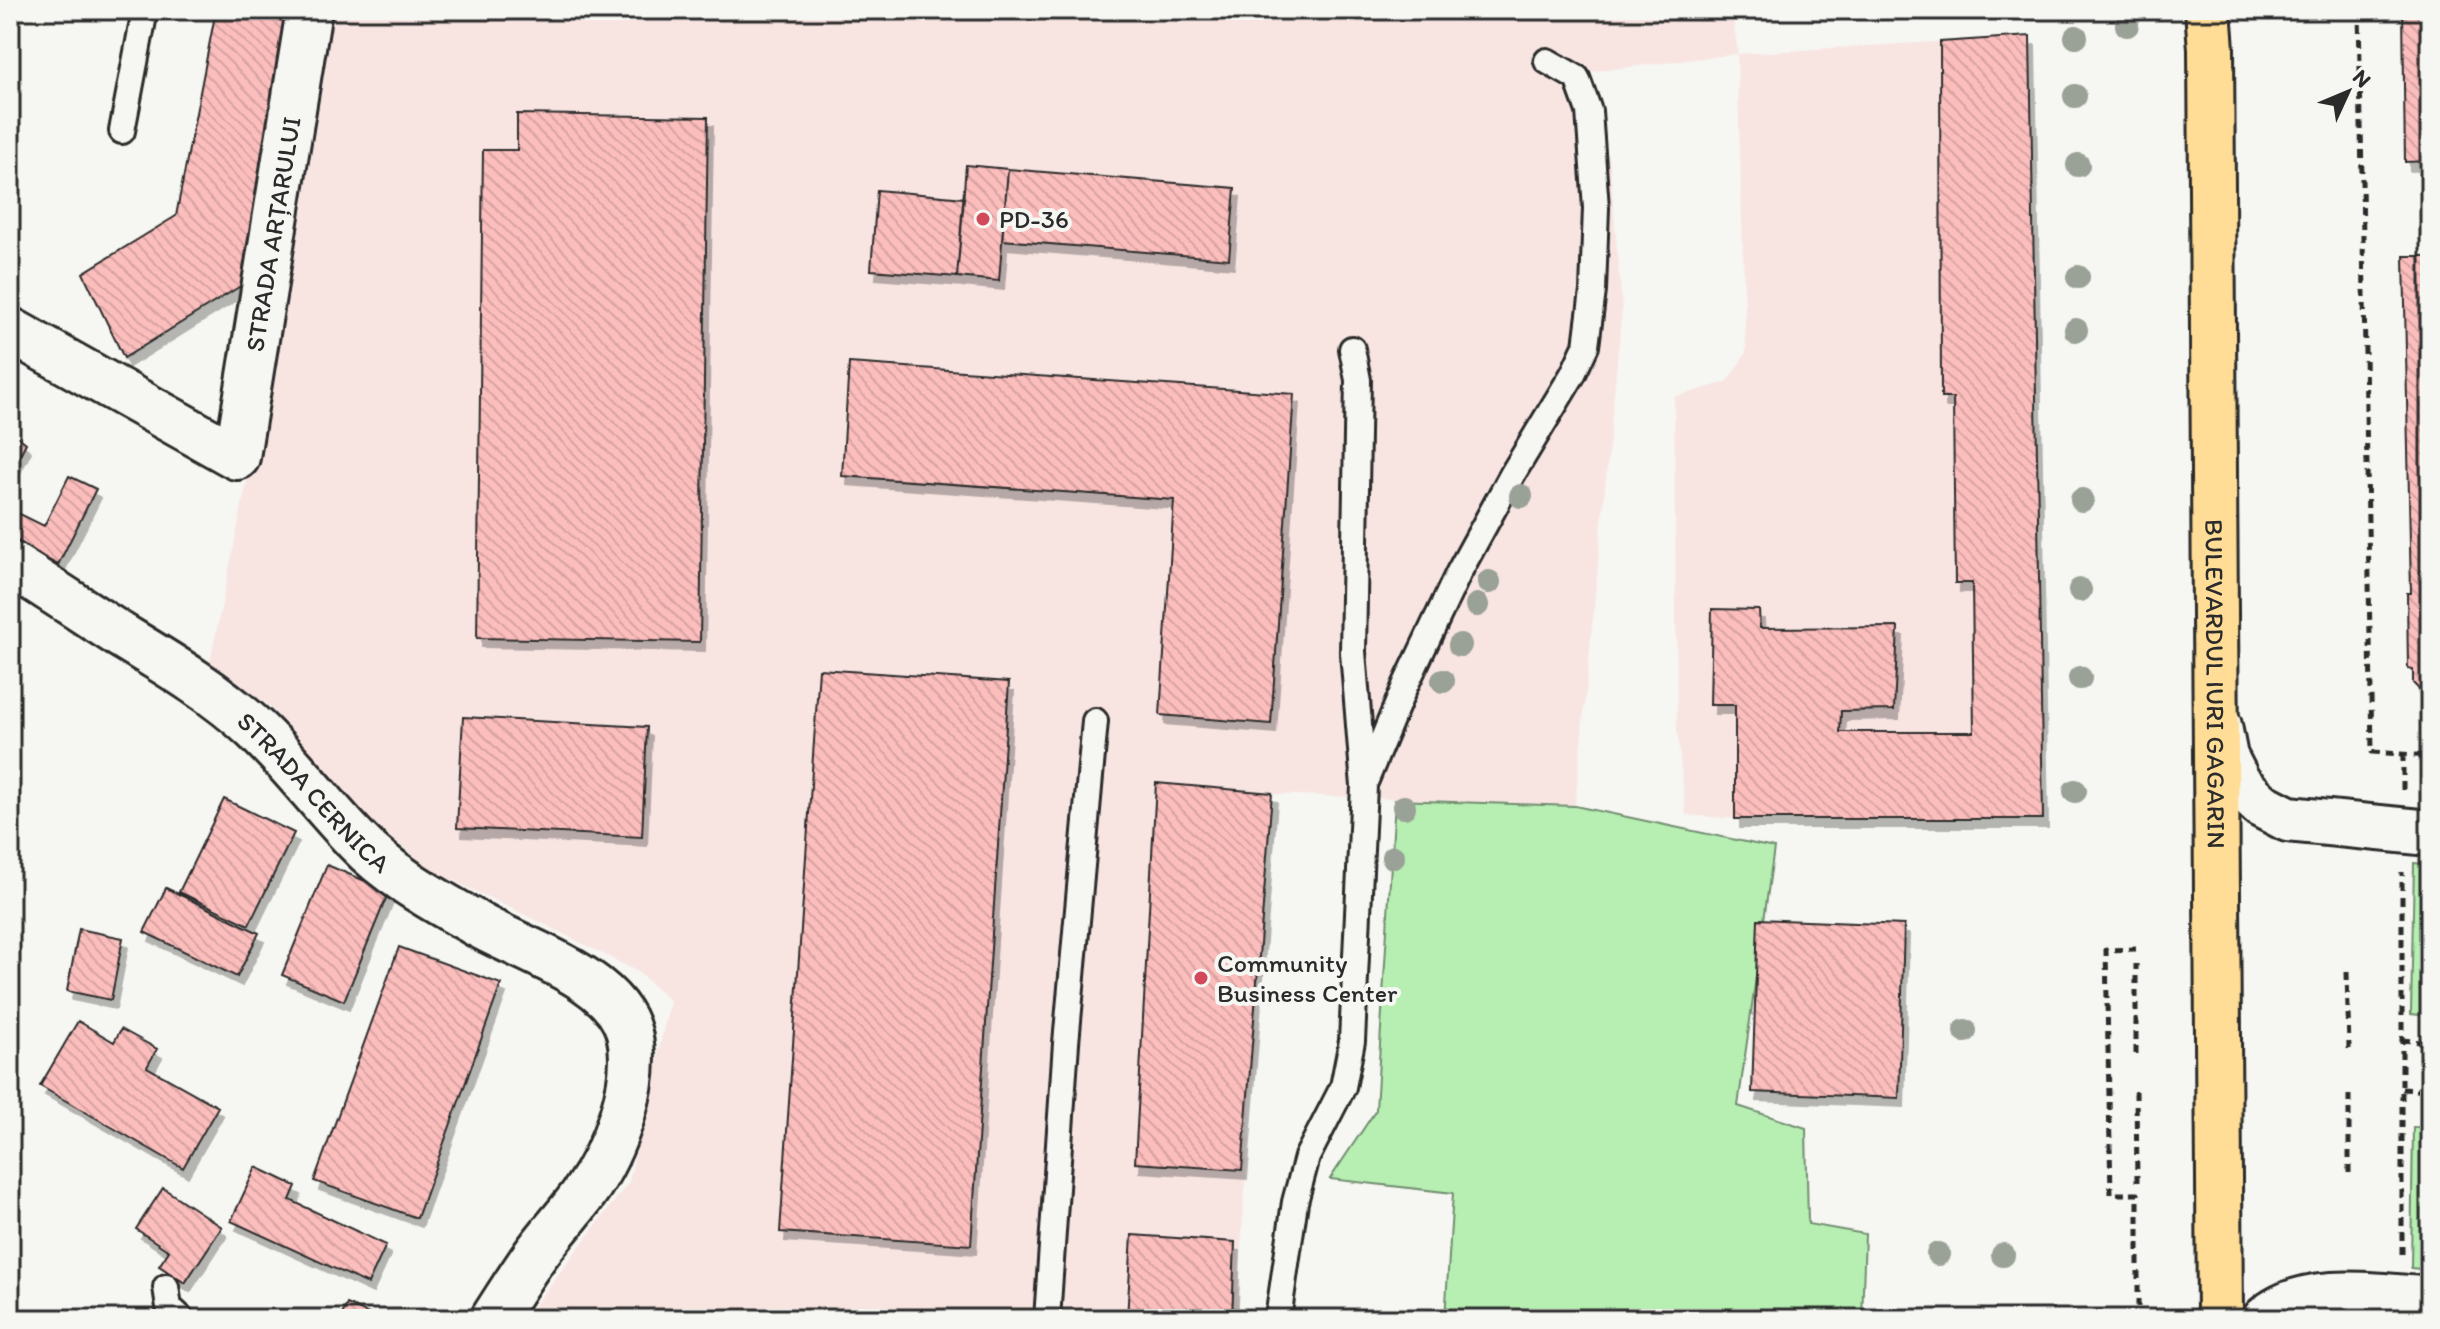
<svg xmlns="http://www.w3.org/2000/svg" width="2440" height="1329" viewBox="0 0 2440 1329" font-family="Itim,sans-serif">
<defs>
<pattern id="building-back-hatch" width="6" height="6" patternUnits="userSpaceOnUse" patternTransform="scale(2)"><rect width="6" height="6" fill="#fbbebc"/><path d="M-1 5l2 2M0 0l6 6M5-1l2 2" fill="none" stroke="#d7a3a2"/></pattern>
<filter id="shadow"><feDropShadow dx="5" dy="9" stdDeviation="0" flood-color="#0004"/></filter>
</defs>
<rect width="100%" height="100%" fill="#f6f6f2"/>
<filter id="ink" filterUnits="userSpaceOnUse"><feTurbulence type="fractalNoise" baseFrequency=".0125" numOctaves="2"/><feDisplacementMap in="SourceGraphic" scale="16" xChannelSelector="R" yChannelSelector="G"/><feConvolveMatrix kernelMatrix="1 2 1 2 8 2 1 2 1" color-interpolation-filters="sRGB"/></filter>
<g filter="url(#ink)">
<path fill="#f8e5e2" d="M332,10H1732L1738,54L2030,36L2043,819H1735L1686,815L1677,728L1674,397L1727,382L1746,353L1737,54L1588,72L1610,164L1622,309L1575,806L1272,794L1236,1319H524L629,1182L670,1001L638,972L552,928L429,869L350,803L269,706L210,662L295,248Z"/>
<path fill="#b7efb3" stroke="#718d6f" stroke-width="2" d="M1395,800L1575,806L1774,848L1738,1106L1806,1128L1808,1224L1865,1234L1862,1319H1445L1453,1193L1330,1179L1376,1110Z
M2414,863L2430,865V1016L2411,1014Z
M2413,1127L2430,1128V1270L2411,1268Z"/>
<path fill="url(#building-back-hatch)" stroke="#2b2b2b" stroke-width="2" filter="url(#shadow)" d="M216,10H303L260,274L124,358L83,273L176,216Z
M2403,10H2430V161L2405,162Z
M2030,36L2043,819H1735V705H1710L1712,609L1759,610L1760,628L1898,627L1894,710L1841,711L1840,732H1974L1972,583H1955L1953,398H1941L1940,42Z
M517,114L708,117L700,642L477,638L483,150H517Z
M966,165L1008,169L999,281L957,277Z
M1008,169L1235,188L1229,259L1002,240Z
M877,190L964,198L957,277L871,270Z
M2404,256H2430V701L2413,683V670L2408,669L2407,593H2411Z
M849,363L1294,394L1271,724L1160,715L1174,500L842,476Z
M10,430L26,443L10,474Z
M69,476L96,489L58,565L10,541V509L44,526Z
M819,669L1009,682L971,1245L780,1232Z
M463,717L647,727L642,837L457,828Z
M1156,783L1272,793L1242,1170L1135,1163Z
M224,799L294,833L249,925L179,892Z
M327,865L389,891L344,1001L282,975Z
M166,888L259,933L237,977L144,932Z
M1758,919L1904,925L1899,1098L1752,1092Z
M79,929L123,938L111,1000L67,991Z
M399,947L501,984L417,1218L314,1181Z
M78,1021L114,1042L121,1029L157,1049L147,1067L218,1107L183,1168L40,1086Z
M256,1167L296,1186L290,1200L386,1245L368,1284L231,1221Z
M163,1188L222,1227L185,1283L159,1266L169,1251L136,1229Z
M1132,1235L1235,1242L1232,1319H1127Z
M347,1304L379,1319H340Z"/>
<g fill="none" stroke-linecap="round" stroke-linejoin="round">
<g stroke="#2b2b2b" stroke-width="30">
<path id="service" d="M122,131L145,10
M1366,780L1405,686L1459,572L1512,475L1573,374L1586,346L1593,291L1596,208L1589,111L1577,78L1547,61
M166,1287L169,1307L182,1319
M1047,1319L1066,1043L1095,721
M1278,1319L1295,1202L1307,1157L1343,1087L1352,1041L1364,786L1353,652L1358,380L1352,349"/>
</g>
<g stroke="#2b2b2b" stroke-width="50">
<g id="minor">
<path id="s1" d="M10,330L237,457L309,10"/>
<path id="s2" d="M10,564C46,586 81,610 117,633C163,661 216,692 255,729C292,764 322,805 357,841C390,876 435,900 475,923C521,950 615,977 629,1033C641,1081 613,1153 585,1192C569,1215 549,1235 533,1258C519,1278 506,1299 493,1319"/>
<path d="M2219,726L2225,757L2239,784L2261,805L2288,819L2430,833"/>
<path d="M2265,1319C2303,1283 2381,1296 2430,1300"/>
</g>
</g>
<g stroke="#2b2b2b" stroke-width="50">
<g id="primary">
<path id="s3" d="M2208,10L2211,49L2220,1319"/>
</g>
</g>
<path stroke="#2b2b2b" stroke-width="5" stroke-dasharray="8 6" stroke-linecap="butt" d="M2359,10L2372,752L2430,756
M2403,790V754
M2136,949L2106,950L2111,1194H2138V1319
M2347,972L2349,1049
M2402,1040L2430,1043
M2136,1054V964
M2402,1089L2430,1091
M2136,1091L2137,1182
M2349,1095V1175
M2402,1254V872"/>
<use href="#service" stroke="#f6f6f2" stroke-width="24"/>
<use href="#minor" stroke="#f6f6f2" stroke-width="44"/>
<use href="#primary" stroke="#ffdd96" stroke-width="44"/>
</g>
<g fill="#9aa197">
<circle cx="2127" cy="25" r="12"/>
<circle cx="2076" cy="37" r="12"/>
<circle cx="2075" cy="96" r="12"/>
<circle cx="2078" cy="165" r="12"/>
<circle cx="2078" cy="277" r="12"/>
<circle cx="2076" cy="330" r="12"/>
<circle cx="1521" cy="496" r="12"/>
<circle cx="2082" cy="500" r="12"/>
<circle cx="1489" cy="582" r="12"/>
<circle cx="2080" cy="590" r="12"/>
<circle cx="1477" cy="605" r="12"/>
<circle cx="1460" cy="645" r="12"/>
<circle cx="2080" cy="678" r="12"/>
<circle cx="1443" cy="681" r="12"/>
<circle cx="2075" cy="791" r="12"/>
<circle cx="1404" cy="807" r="12"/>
<circle cx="1393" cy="857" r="12"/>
<circle cx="1965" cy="1031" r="12"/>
<circle cx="1938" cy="1254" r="12"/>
<circle cx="2003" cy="1255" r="12"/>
</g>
</g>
<g fill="#d1495b" stroke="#f6f6f2" stroke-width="3">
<circle cx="983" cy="219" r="8"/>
<circle cx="1201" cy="978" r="8"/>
</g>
<g text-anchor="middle" stroke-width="8" stroke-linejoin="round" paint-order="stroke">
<g font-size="26" fill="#2b2b2b" stroke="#f6f6f2" text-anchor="start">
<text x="999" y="228">PD-36</text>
<text x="1217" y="972">Community<tspan x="1217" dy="30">Business Center</tspan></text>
</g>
<g font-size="26" fill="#2b2b2b" stroke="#f6f6f2">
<text dy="9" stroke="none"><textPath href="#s1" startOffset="486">STRADA ARȚARULUI</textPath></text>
<text dy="9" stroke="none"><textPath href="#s3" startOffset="674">BULEVARDUL IURI GAGARIN</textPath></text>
<text dy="9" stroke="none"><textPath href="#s2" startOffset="382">STRADA CERNICA</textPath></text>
</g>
</g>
<rect width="2440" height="1329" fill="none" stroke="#f6f6f2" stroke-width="40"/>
<rect x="20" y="20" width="2400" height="1289" fill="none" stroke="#2b2b2b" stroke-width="3" filter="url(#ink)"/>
<g transform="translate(2348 92) rotate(46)" stroke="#f6f6f2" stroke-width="6" paint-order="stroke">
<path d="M0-6L14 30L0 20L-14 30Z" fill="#2b2b2b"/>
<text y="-12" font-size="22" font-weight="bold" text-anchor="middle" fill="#2b2b2b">N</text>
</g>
</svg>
